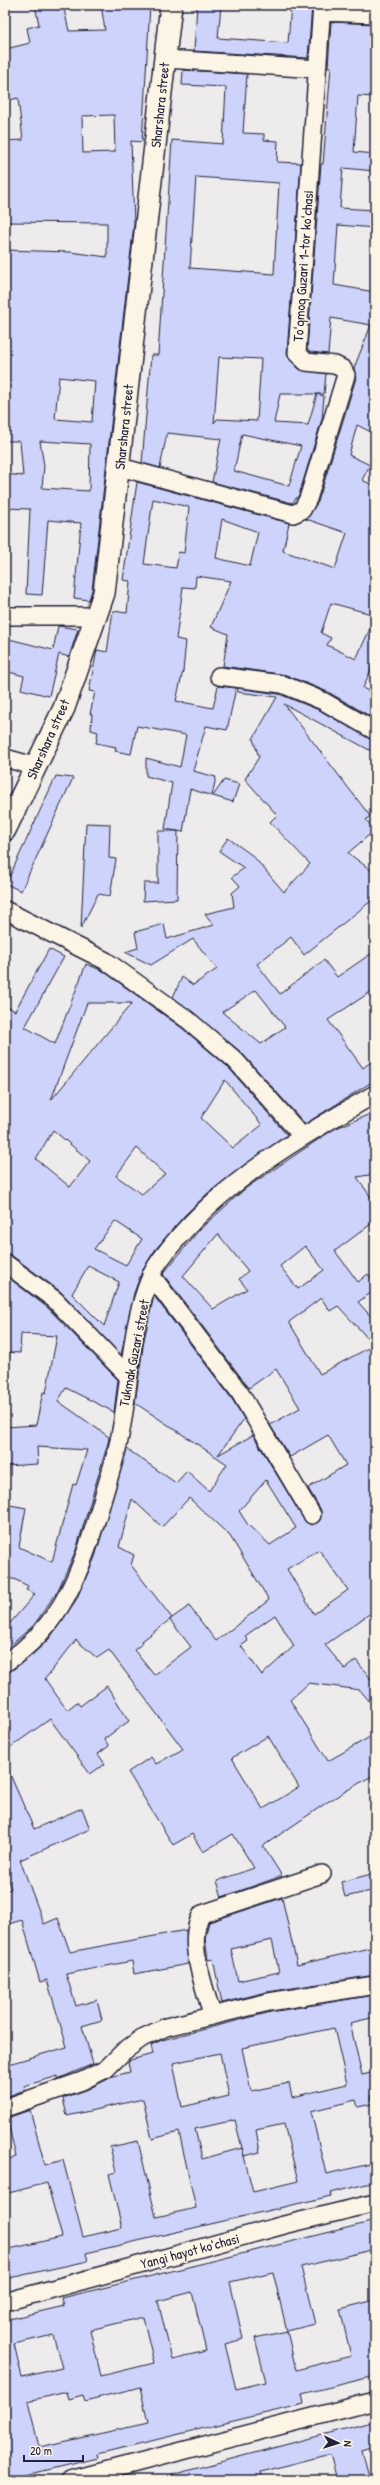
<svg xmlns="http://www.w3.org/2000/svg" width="380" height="2485" viewBox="0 0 380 2485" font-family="'Patrick Hand',sans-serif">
<rect width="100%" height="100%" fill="#eeebec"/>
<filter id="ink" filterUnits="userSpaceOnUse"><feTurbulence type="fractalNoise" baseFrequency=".025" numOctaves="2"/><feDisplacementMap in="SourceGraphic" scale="8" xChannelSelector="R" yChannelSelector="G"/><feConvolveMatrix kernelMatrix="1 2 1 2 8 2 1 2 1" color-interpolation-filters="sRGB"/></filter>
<g filter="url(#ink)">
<path fill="#cdd3fb" stroke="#22223b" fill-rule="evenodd" d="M35,5H63L69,31L105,30L101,5H150L142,142L131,141L134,224L92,590L89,600L74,598L81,523L48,520L42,595L26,594L30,509L5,508V474L23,476L20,441H5V250L70,252L107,257V223L5,222V141L23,140L18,98L5,101V66L10,65L6,49L30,43L27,28L39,25ZM114,115L115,152L83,153L82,116ZM59,377L95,381L92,422L55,419ZM40,441L90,444L89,491L42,488L44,466Z
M197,5H221L218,38L288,43L291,5H312L308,58L194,51Z
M331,22L375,24V97L358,96L354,152L375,154V171L343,168L340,208L375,210V228L338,225L334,285L375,292V434L357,425L349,455L370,465L362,480L375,486V615L331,603L321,633L331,638L327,645L356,659L375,618V660L363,688L375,695V719L328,692L286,675L223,666L228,634L211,627L231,581L196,576L195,588L183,587L176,639L186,641L183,671L176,701L213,708L218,686L236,688L227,730L206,726L193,771L216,777L212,796L190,789L183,832L165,829L172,783L146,776V758L180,767L186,735L137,726L131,754L115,751L116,747L96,743L98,732L91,730L92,714H90L95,692L89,691L97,650L107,652L113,611L127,613L130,581L123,580L137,482L289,523L283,551L335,569L347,533L306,519L318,502L356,378L354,368L371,325L331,318L328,354L311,352L307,349L321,164H323L331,67H328ZM153,499L189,507L184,553L179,552L176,568L144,564ZM222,519L258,532L250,566L216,558Z
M183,70L247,74L243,133L264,134V140L278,141L277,162L301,163L287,353L290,360L299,369L326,374L324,394H280L274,423L308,425L317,394L324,396L322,419L299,495L292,503L212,482L221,439L167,433L160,468L142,463L151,355H158L172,140L223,144L226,87L182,85ZM196,177L279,183L274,274L190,268ZM219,357L261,359L257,421L217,419L214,423ZM242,434L301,446L289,486L234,471Z
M58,626L78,629L69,657L59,654L49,696L21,689L24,676L5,671V638L53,650Z
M237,688L279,694L319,710L375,741V753L284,704L370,816L366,820L375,830L348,853L375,873V894L370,899L371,901L304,955L291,937L257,964L280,994L324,960L337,977L375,951V989L328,1020L363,1068L375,1059V1080L305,1124L241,1052L173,997L182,977L193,985L217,969L193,939L151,965L125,952L138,948L135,932L164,924L167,939L214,925L205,914L234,907L232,893L240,886L232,877L244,868L219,851L228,838L253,856L284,892L310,864L270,822L277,815L245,779L259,757L253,739L277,697L238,692ZM256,990L285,1027L261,1044L222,1012Z
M56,776L73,778L21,891L6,884Z
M224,780L239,784L233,802L213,796Z
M86,823L110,824L109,858L116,859L110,896L98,894L81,928Z
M158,831H178L177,899L143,901L144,883H158Z
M49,949L64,957L25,1027L55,1044L86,964L103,971L182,1028L228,1067L287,1135L208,1193L184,1216L155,1250L142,1271L134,1293L121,1355L61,1292L11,1255L5,1253V1005L15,1011ZM87,1003H132L51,1100ZM225,1080L262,1125L233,1148L201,1118ZM53,1130L90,1161L70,1187L36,1159ZM137,1148L165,1174L142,1194L116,1176ZM115,1221L142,1239L126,1265L94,1249ZM88,1266L119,1282L104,1326L72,1294Z
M375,1112V1174L357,1177L375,1203V1221L335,1251L358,1282L368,1274L375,1283V1290L358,1302L375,1321V1610L325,1645L345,1669L356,1660L375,1684V1708L360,1690L309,1683L290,1700L328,1761L375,1734V1774L329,1801L263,1846L282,1876L222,1897L217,1881L254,1868L233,1834L203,1852L192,1834L173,1845L128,1772L151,1757L156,1764L183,1749L109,1650L97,1658L76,1640L45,1679L67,1710L77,1702L80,1706L107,1686L129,1721L104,1739L109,1746L98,1754L105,1764L90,1774L50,1719L5,1751V1673L11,1671L31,1656L49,1639L76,1600L95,1557L127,1449L176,1483L187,1471L209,1491L227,1464L135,1403L144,1340L154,1296L232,1399L244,1419L218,1455L253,1435L304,1520L312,1525L320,1520L321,1510L308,1488L346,1465L328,1435L290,1457L270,1425L300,1408L276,1369L249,1388L163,1274L199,1230L246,1188L334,1129ZM218,1234L248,1271L239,1279L247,1289L213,1309L183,1276ZM305,1246L324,1270L298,1289L280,1266ZM321,1298L330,1311L338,1306L374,1345L320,1374L289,1322ZM266,1480L296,1528L270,1545L248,1525L239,1511ZM189,1498L230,1536L269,1600L216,1641L189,1606L172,1618L131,1565L134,1555L119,1547L132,1499L162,1527ZM319,1550L348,1590L314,1614L287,1569ZM275,1615L294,1646L262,1675L241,1646L248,1641L245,1636ZM172,1618L170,1620L191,1647L154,1675L134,1650L143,1643L142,1641ZM268,1736L299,1787L263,1809L232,1758Z
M5,1275L48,1308L118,1380L114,1412L66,1388L58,1401L109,1437L108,1443L76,1550L58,1590L34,1625L5,1650V1629L35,1594L26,1590L28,1586L14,1579H5V1504L26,1508L19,1547L52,1562L73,1484L76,1485L87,1450L37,1447L38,1464L5,1466V1427L36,1425L43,1392L46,1393L57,1336L21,1334L20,1353L5,1352Z
M5,1763L34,1829L82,1808L90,1829L20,1860L44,1924L58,1918L70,1952L186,1930L188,1964L134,1974L132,1961L66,1974L76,2006L97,2000L102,2020L82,2026L93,2064L58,2079V2076L24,2086L25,2090L5,2097V2065L67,2047L47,1980L40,1982L22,1920L5,1925V1891L11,1889L5,1873Z
M375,1873V1890L345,1897L341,1882Z
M282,1898L297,1965L369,1948L370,1952L375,1951V1975L267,1992L222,2003L213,1959L208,1960L205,1938L209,1922ZM272,1940L279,1972L238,1981L231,1949Z
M375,1995V2017L350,2023L362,2075L375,2072V2095L370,2096L372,2104L358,2107L356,2100L311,2111L326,2174L375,2163V2182L330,2193L331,2196L86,2253L88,2261L5,2279V2250L62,2237L47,2183L5,2194V2160L16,2157L7,2118L30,2110L45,2165L63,2160L83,2237L122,2228L109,2174L116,2172L110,2147L138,2141L156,2217L196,2208L179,2132L152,2139L143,2099L67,2116L63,2098L86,2090L114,2076L130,2072L128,2062L130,2060L153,2054L151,2045L162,2040L271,2012ZM334,2028L347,2084L292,2097L289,2083L251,2091L242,2048ZM220,2053L229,2096L182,2107L173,2063ZM235,2120L244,2156L260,2152L256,2130L284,2124L298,2181L253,2192L242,2148L202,2159L195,2129Z
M375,2221V2249L301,2267L315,2324L287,2331L296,2370L351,2356L340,2309L375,2300V2376L302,2394L304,2404L97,2454L98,2458L5,2480V2320L64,2306L62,2298ZM273,2272L287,2331L255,2338L266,2382L236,2389L225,2344L243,2339L230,2282ZM192,2292L206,2351L172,2359L158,2301ZM143,2317L154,2363L101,2376L90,2330ZM53,2335L62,2368L22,2377L14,2344ZM140,2387L148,2423L39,2447L28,2401L67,2392L69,2399L83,2395L85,2401Z
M375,2421V2446L362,2450L370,2480H337L330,2454L261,2472L263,2480H171V2475Z"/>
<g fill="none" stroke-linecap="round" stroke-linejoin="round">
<g stroke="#22223b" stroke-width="20">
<path id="minor" d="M322,12L375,14
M166,59L317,69
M120,467L293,514L302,510L308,499L346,375L343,369L335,365L306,362L297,353L322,5
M5,616H96
M219,676L282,684L323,701L375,731
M5,758L37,767
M5,910L106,961L188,1020L235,1060L302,1136
M5,1263L55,1300L127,1375
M151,1275L240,1393L312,1515
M5,1663C63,1625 81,1571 100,1508C106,1487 113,1466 118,1445C131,1389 128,1330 151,1276C155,1265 164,1255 171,1246C222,1182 305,1134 375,1094
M212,2015C205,1986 185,1941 202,1914L322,1874
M5,2108L82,2081L106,2069L124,2051L142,2038L166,2027L269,2002L375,1985
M5,2302L284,2225L375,2203
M70,2480L375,2401"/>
</g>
<g stroke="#22223b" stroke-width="24">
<path id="tertiary" d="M5,830L64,708L104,593L171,5"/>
</g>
<use href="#minor" stroke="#fcf5e5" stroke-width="17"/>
<use href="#tertiary" stroke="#fcf5e5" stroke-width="21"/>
</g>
</g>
<g text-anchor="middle" stroke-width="3" stroke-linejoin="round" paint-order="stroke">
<g font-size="14" fill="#22223b" stroke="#fcf5e5">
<text transform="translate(160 105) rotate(-84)" y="5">Sharshara street</text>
<text transform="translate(303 266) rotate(-86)" y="5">Toʻqmoq Guzari 1-tor koʻchasi</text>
<text transform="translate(124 427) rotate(-84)" y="5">Sharshara street</text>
<text transform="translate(48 739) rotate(-66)" y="5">Sharshara street</text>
<text transform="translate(134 1353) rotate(-79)" y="5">Tukmak Guzari street</text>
<text transform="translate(190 2251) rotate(-15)" y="5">Yangi hayot koʻchasi</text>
</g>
</g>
<rect width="380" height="2485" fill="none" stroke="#fcf5e5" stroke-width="20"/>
<rect x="10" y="10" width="360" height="2465" fill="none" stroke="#22223b" stroke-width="1.5" filter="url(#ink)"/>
<g transform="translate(338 2443) rotate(94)" stroke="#fcf5e5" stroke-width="3" paint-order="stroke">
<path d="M0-3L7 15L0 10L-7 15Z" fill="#22223b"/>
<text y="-6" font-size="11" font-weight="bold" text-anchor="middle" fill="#22223b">N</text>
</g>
<path d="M24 2455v6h59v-6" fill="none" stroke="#22223b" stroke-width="2"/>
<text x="30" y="2455" font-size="12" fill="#22223b" stroke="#fcf5e5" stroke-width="3" paint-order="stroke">20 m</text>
</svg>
